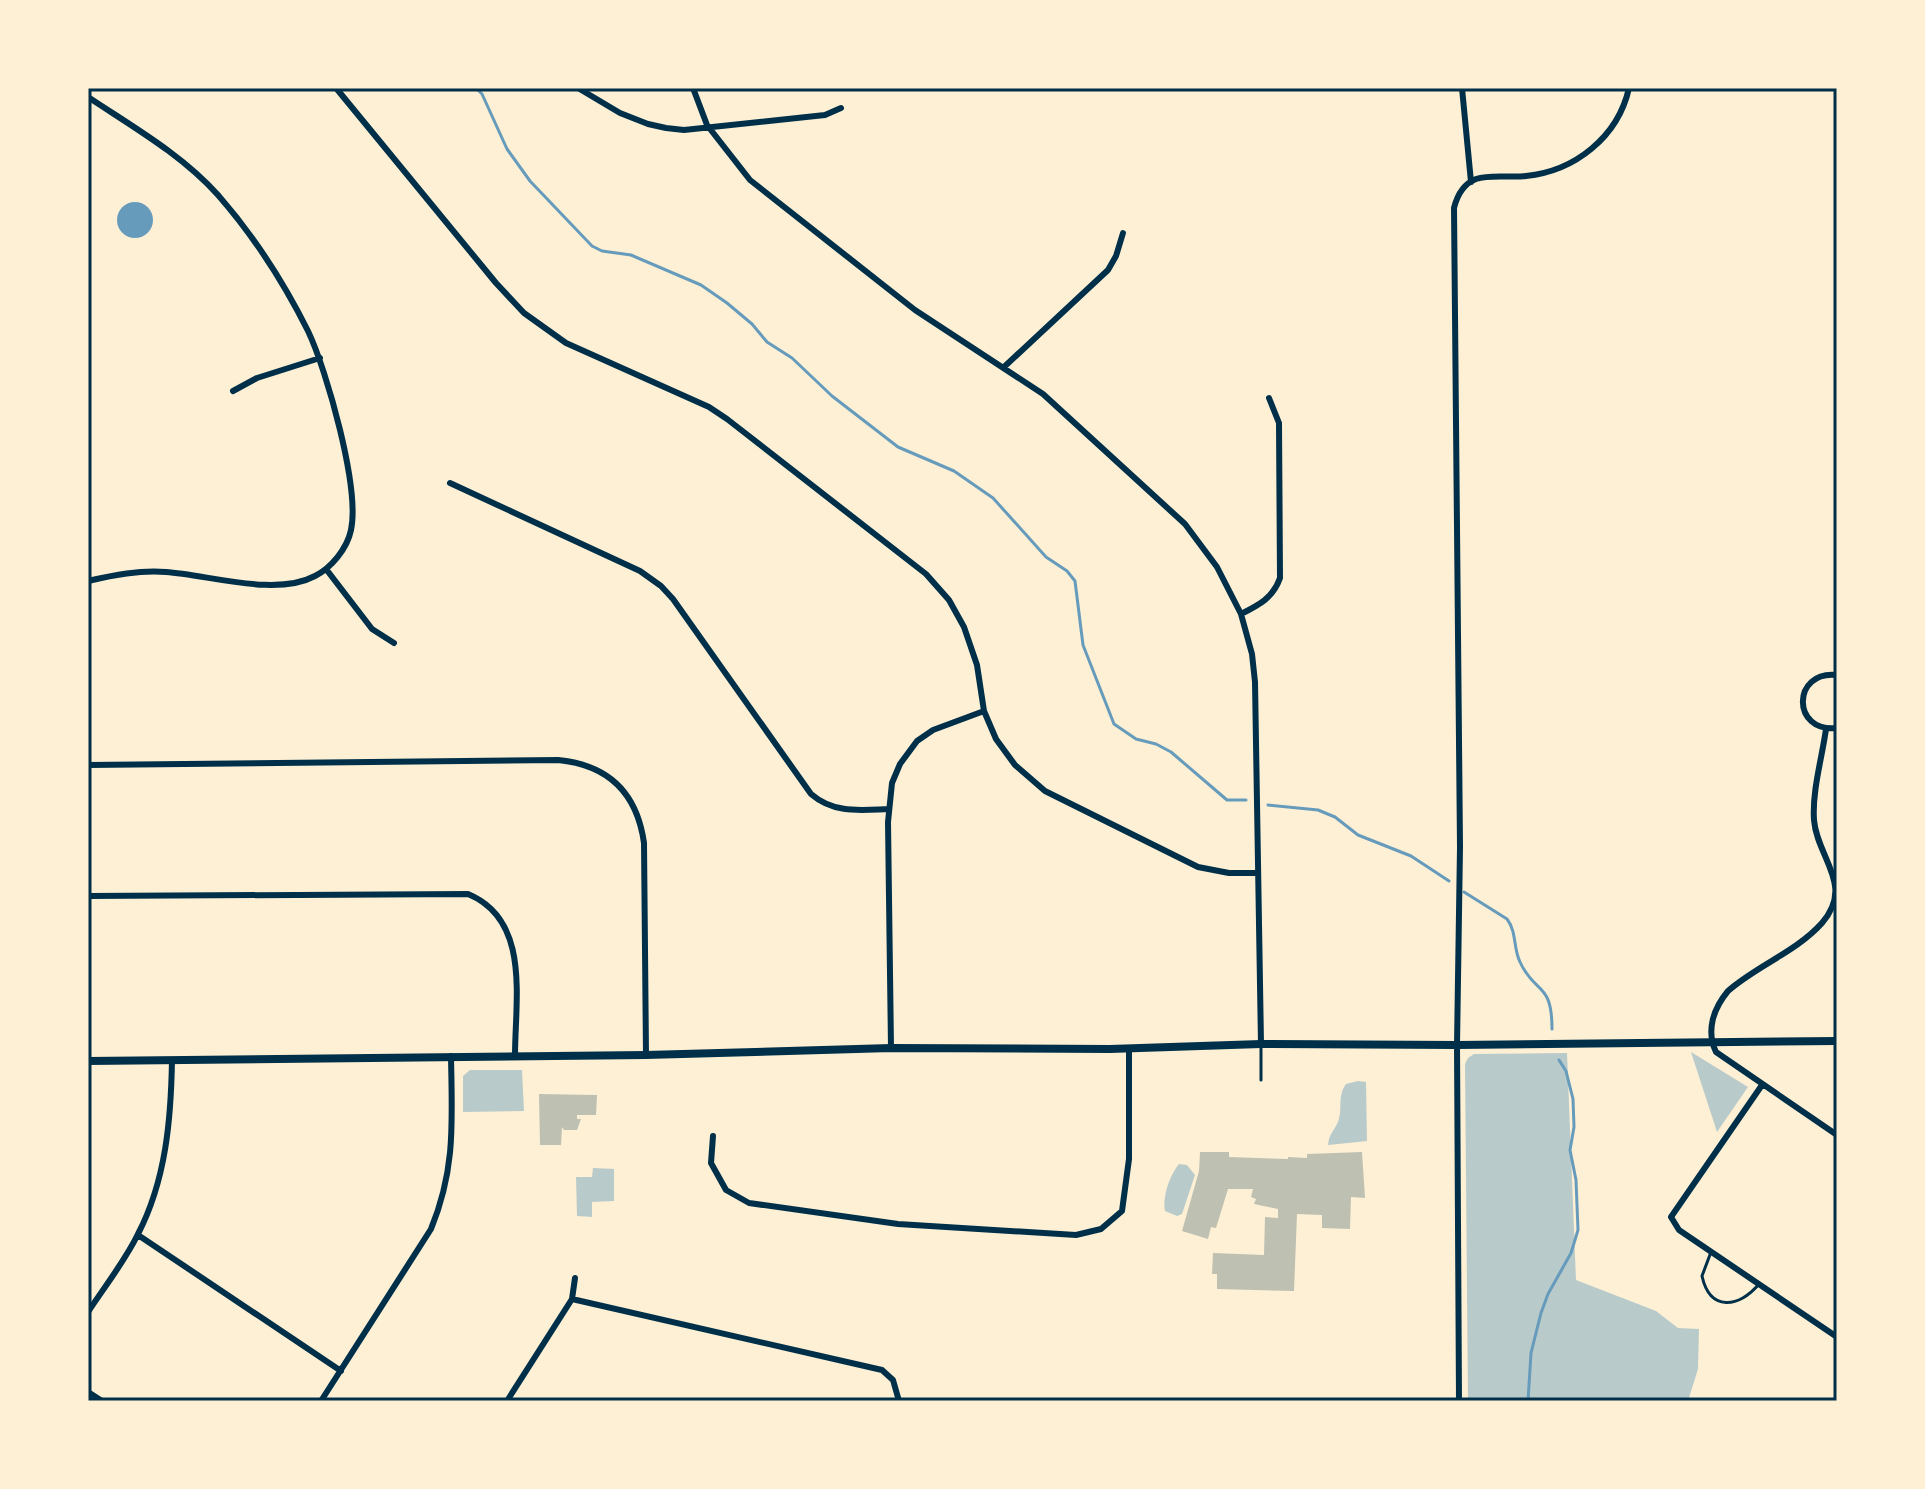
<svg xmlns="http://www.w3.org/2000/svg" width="1925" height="1489" viewBox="0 0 1925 1489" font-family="'Asap Condensed',sans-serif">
<rect width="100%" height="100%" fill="#fdf0d5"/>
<path fill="#b9caca" d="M1691,1052L1748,1087L1717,1132Z
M1567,1053L1576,1280L1656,1311L1678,1328L1699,1329L1698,1369L1688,1401H1468L1465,1064L1468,1058L1474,1054Z
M470,1070H522L524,1111L463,1112V1076Z
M1358,1081L1366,1082L1367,1141L1328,1145C1329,1134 1334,1131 1338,1122C1343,1109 1337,1096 1346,1084Z
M1179,1164L1187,1165L1195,1175L1182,1214L1177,1216L1165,1211C1162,1197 1170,1175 1179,1164Z
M593,1168L614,1169V1201L592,1202V1217L577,1216L576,1177H592Z"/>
<path fill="#669bbc" d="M117 220a18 18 0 1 1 36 0a18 18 0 1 1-36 0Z"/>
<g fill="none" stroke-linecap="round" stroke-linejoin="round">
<path stroke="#669bbc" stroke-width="3" d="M476,88L482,94L507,149L530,181L592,246L602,251L631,255L701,285L727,303L752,324L767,342L792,358L832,396L898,447L954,471L993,498L1046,557L1067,571L1075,581L1083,645L1114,724L1136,739L1156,744L1171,752L1227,800H1246
M1268,805L1318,810L1335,817L1358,835L1411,856L1449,881
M1464,892L1507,919C1517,932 1513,948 1520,962C1535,995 1552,981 1552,1029
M1528,1401L1531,1353L1541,1313L1548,1294L1571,1253L1578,1230L1576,1180L1570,1150L1574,1127L1573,1099L1566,1071L1559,1060"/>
</g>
<path fill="#bec0b2" d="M539,1094L597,1095L596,1115H577V1119H581L577,1130H564L562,1127L561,1145H540Z
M1200,1152H1229V1157L1288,1159V1157L1307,1158V1154L1362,1152L1365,1198L1351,1197L1350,1229L1322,1228V1215L1297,1214L1294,1291L1217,1289V1274H1212L1213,1253L1264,1255L1265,1217L1278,1218V1209L1254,1204L1256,1199L1251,1197L1253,1189H1228L1216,1228L1211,1227L1208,1239L1182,1231L1199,1171Z"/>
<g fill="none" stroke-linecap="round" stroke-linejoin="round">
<path stroke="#003049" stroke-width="3" d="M1261,1048V1080
M1711,1252L1702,1276C1710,1312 1739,1308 1759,1284"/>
<path stroke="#003049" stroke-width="6" d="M336,88L496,283L524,313L566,343L709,407L727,419L926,574L949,600L964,627L977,665L984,711L996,739L1015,765L1045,791L1198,867L1229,873H1258
M578,88L620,113L648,124L666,128L684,130L825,115L841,108
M693,88L707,125L750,180L915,310L1043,394L1185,524L1217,567L1241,614L1252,654L1255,682L1261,1044
M1462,88L1471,182
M88,97C133,127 181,154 218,195C253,235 284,283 308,331C327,371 360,488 351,530C347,549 331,568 315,576C276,597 209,575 166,572C139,570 114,575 88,581
M1004,367L1108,270L1116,256L1123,233
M233,391L257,378L320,358
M450,483L640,571L661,586L673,599L811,794C834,814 861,810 888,809
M326,569L372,629L394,643
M1241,614C1259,605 1273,598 1280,578L1279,423L1269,398
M1837,675C1792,670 1791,733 1837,728
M1826,729C1822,758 1812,791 1814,820C1817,858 1855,885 1822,923C1796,952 1756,966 1728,991C1713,1009 1706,1031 1716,1052L1837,1135
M88,765L558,760C609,765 637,793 644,843L646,1055
M88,896L468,894C531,920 515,1000 515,1056
M891,1048L888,822L892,783L900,764L917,741L933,730L984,711
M1762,1085L1671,1217L1679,1230L1837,1337
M713,1136L711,1163L726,1190L749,1203L898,1224L1076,1235L1101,1229L1122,1211L1129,1159V1049
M138,1235L341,1371
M572,1299L882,1370L893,1380L899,1401
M88,1312C105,1286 125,1261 138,1234C166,1180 171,1119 172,1060
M88,1392L102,1401
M321,1401L431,1229C456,1168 452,1121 451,1056
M507,1401L572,1299L575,1278
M1459,1401L1457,1045L1460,847L1454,208C1457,196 1463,184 1476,179C1491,174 1510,178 1526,176C1575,171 1618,137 1629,88"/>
<path stroke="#003049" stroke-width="8" d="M88,1061L646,1055L891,1048L1110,1049L1261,1044L1457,1045L1837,1041"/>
</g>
<rect width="1925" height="1489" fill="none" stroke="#fdf0d5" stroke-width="180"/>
<rect x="90" y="90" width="1745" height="1309" fill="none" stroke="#003049" stroke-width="3"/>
</svg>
